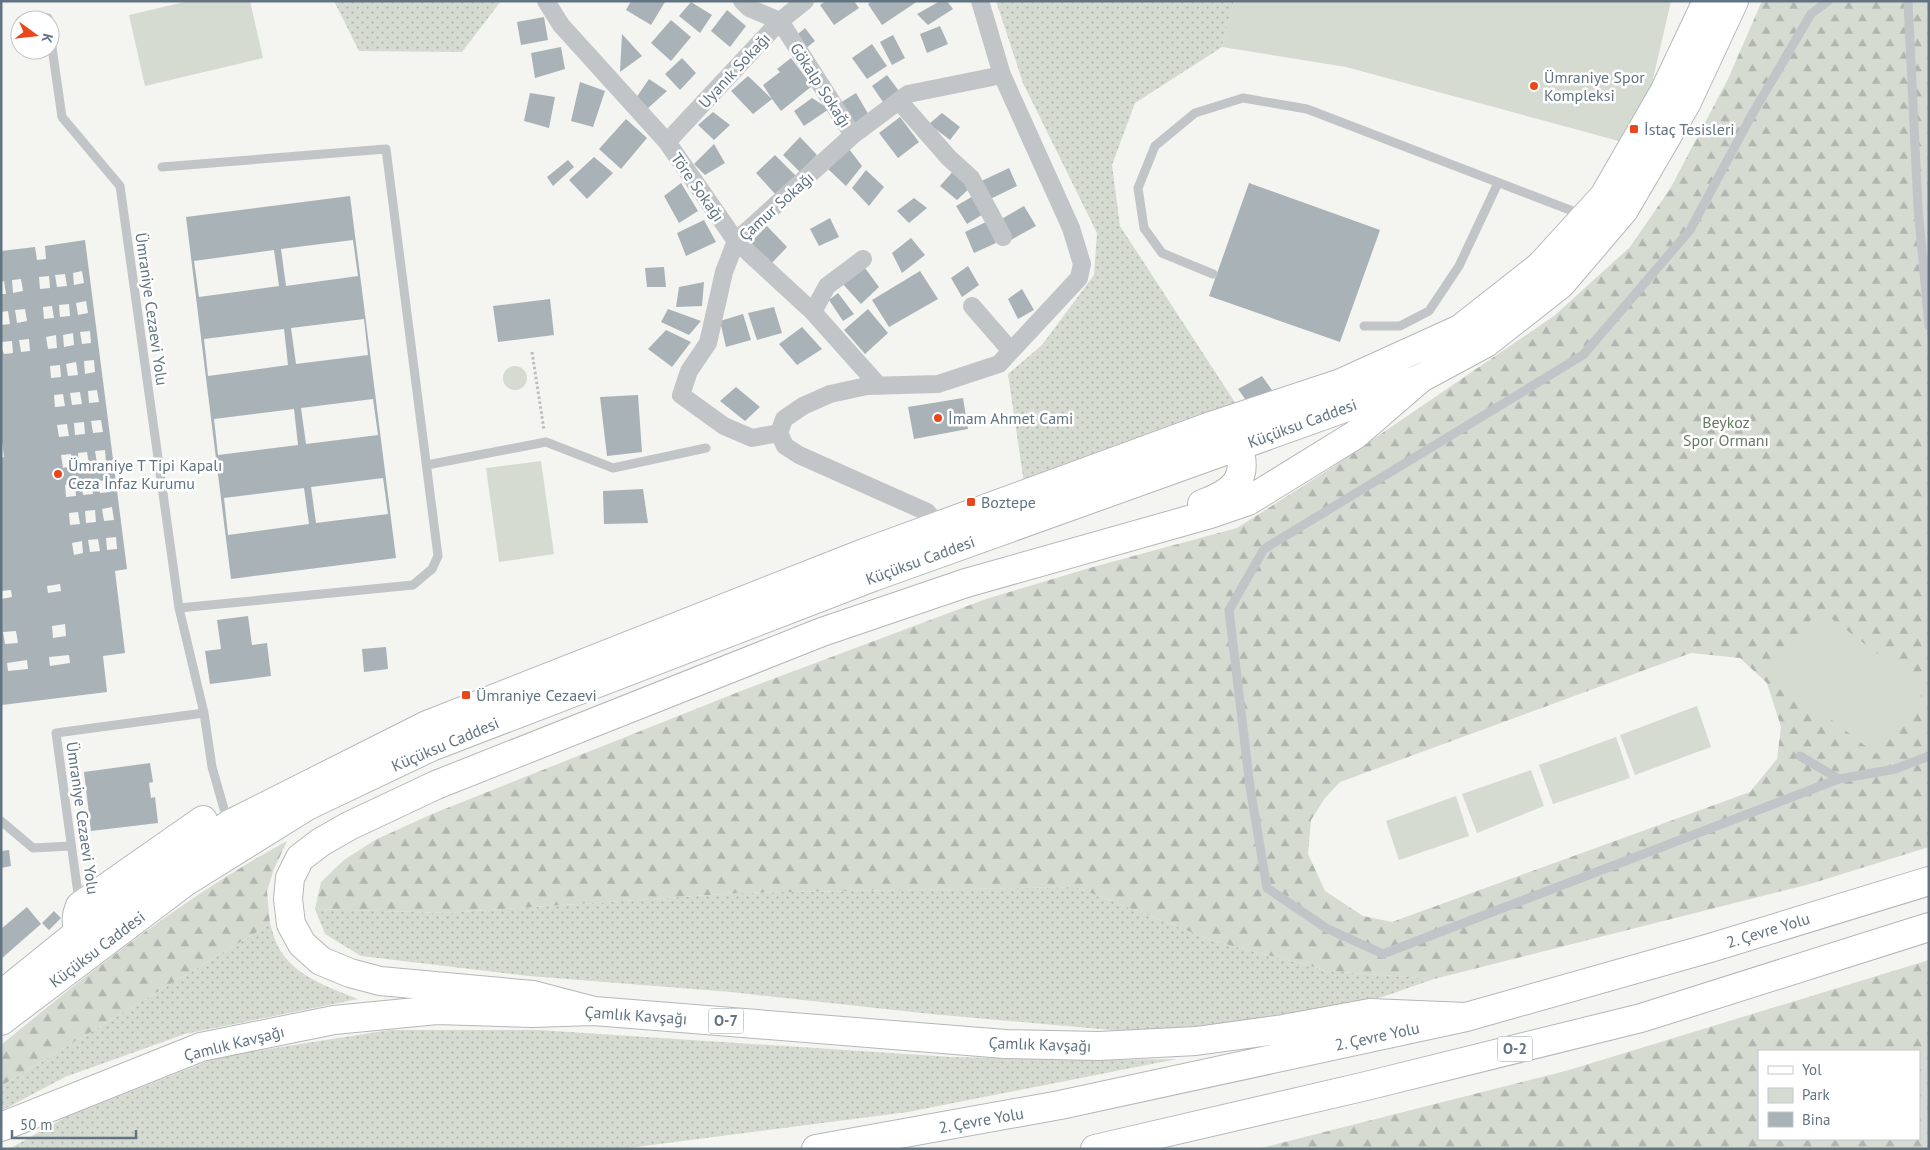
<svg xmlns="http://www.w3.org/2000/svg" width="1930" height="1150" viewBox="0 0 1930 1150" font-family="'PT Sans',sans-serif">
<defs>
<pattern id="grass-dots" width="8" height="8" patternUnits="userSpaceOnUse" patternTransform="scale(1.25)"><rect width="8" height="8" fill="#d5dbd1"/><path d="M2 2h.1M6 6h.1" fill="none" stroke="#b0b6af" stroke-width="1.8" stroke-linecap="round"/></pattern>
<pattern id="forest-firs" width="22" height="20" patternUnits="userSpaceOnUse" patternTransform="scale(1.25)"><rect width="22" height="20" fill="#d5dbd1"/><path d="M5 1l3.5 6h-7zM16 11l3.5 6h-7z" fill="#b0b6af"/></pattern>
</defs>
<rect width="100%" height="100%" fill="#f4f4f0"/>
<path fill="url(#grass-dots)" d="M334,1H501L462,52L359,51Z
M996,1H1234L1222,47L1135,103L1112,165L1120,226L1238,407L1024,483L1008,374L1042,345L1094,275L1097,233L1023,83Z
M1076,887L1214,941L1329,971L1434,979L1382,997L1226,1024L1122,1031L931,1014L731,992L529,976L361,956L325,934L315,909L445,913L739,893Z
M270,924C273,933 276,945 282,953C299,978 331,988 358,999L185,1034L65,1077L1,1111V1086Z
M390,1030H539L951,1057L1078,1060L1177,1059L908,1112L621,1149H9L66,1117L218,1057Z"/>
<path fill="url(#forest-firs)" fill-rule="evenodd" d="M1762,1H1929V847L1810,884L1434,979L1329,971L1214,941L1076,887L739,893L445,913L315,909L321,882L344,860L375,840L432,814L741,691L986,599L1093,567L1237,528L1328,470L1554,316L1630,247L1670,189L1728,79ZM1691,653L1740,658L1767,683L1781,727L1777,759L1750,792L1392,922L1363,916L1325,891L1308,854L1311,820L1325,798L1340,782Z
M287,841L274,869L267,891L270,924L1,1086V1045C91,971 184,897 287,841Z
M1929,960V1149H1257L1569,1070ZM1759,1051H1919V1139H1759Z"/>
<path fill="#d5dbd1" d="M189,1H250L263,58L145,86L129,15Z
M1234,1H1671L1647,105L1626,143L1346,67L1222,47Z
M503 378a12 12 0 1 1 24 0a12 12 0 1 1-24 0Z
M541,461L554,554L499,562L486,468Z
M1819,609L1925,690L1876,754L1770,673Z
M1697,706L1711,747L1635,775L1620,735Z
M1616,737L1630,778L1553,804L1539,765Z
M1531,770L1544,806L1477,833L1462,794Z
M1456,796L1469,836L1399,860L1386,821Z"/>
<path fill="#a9b2b7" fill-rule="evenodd" d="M631,1H663L665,2L651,25L626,10Z
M826,1H854L859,8L834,25L820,5Z
M872,1H918L882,25L868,4Z
M940,1H947L953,9L928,25L917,14Z
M691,2L712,15L700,33L679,16Z
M727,10L746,26L730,47L711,31Z
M544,17L548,40L521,45L517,22Z
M671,20L691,37L671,61L651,43Z
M940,26L948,44L927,53L920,34Z
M805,28L815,41L805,49L792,39Z
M622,34L642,56L620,72Z
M893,35L905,58L892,65L880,42Z
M872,44L887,66L867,79L852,58Z
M561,47L565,69L535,78L531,53Z
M682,58L696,73L680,90L665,74Z
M791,58L812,86L781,111L772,99L753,114L731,91L748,76L772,99L763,85L780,72L777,69Z
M887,75L899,91L883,102L872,86Z
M649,79L667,91L647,109L636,98Z
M580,82L605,91L593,127L571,121Z
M530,93L555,97L549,128L524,121Z
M856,93L870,117L857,132L840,103Z
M812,98L829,109L804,126L794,111Z
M713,112L730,125L714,140L698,125Z
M942,113L960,127L950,140L929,124Z
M900,117L919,142L898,158L879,133Z
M626,119L647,138L621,169L599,149Z
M800,137L817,155L800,172L783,155Z
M714,144L725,163L705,175L694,164Z
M849,149L862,166L846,186L828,169Z
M775,155L796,176L776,195L756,173Z
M594,157L613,173L587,199L569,180Z
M568,160L574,167L553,186L547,177Z
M956,168L973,185L1009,168L1017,186L982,203L973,185L957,200L940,186Z
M866,170L884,187L869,206L852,188Z
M681,183L698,211L679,223L664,196Z
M1249,183L1380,230L1340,342L1209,296Z
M975,195L985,213L967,224L956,206Z
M350,196L396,558L231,579L186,217ZM353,240L358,276L286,286L281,249ZM274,250L279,286L199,297L194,261ZM364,319L368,355L296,364L291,328ZM284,329L288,365L208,376L204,339ZM373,399L378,435L306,444L301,408ZM294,409L298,445L218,455L214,419ZM383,478L388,514L316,523L311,487ZM304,488L309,524L228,535L224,498Z
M914,198L927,208L909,223L897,211Z
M1024,206L1036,226L1009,241L998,221Z
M830,218L839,237L819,246L810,229Z
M704,220L716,242L686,256L677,233Z
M986,222L996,243L974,253L965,232Z
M767,226L787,247L769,266L747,246Z
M911,238L925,255L902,273L892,253Z
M85,240L127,569L115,571L125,653L103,656L107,692L2,705L1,599L12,597L11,590L1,591V458L4,457L1,434V346L4,354L13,353L12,341L1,342V325L10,324L8,311L1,312V294H6L4,281L1,282V251L35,247L37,260L46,259L45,246ZM82,271L84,283L74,285L73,273ZM65,274L67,286L57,287L55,275ZM49,276L50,288L40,289L39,277ZM21,279L23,291L13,293L12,280ZM86,301L88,313L78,315L76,303ZM69,304L70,316L60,317L59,305ZM52,306L54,318L44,319L43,307ZM25,309L27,321L17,323L15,310ZM90,331L91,343L82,344L80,332ZM73,333L74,345L64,347L63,335ZM56,335L57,348L48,349L46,337ZM29,339L30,351L21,352L19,340ZM94,360L95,372L85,374L84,361ZM76,362L78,375L68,376L66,364ZM60,365L61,377L51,378L50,366ZM97,390L99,402L89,403L88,391ZM80,392L82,404L72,405L70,393ZM63,394L65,406L55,407L54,395ZM101,420L103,432L93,433L91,421ZM84,422L85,434L75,435L74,423ZM67,424L69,436L59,437L57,425ZM105,450L106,462L97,463L95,451ZM87,452L89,464L79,465L78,453ZM71,454L72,466L63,468L61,455ZM109,480L110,492L100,493L99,481ZM91,482L93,494L83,495L81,483ZM75,484L76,496L66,497L65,485ZM112,507L114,520L104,521L102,509ZM95,510L96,522L86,523L85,511ZM78,512L80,524L70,525L69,513ZM116,537L117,549L107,550L106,538ZM98,539L100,551L90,552L88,540ZM82,541L83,553L74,555L72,543ZM60,584L61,591L48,593L47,586ZM65,624L66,636L53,638L52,626ZM16,631L18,643L5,644L3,632ZM69,655L70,663L50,666L49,657ZM27,660L28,669L8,671L7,663Z
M968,266L979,285L962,297L951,278Z
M664,267L666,287H647L645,268Z
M865,268L879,287L861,304L841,282Z
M920,271L938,299L889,327L872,300Z
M704,282L702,306L676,307L679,287Z
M1022,289L1034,310L1018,319L1008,299Z
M838,293L854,314L843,321L829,300Z
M550,299L554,335L498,342L493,306Z
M774,307L782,333L757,340L748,313Z
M668,309L701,321L689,335L661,322Z
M868,309L888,333L865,354L844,330Z
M743,314L751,340L726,347L720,321Z
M802,327L822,349L797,365L779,344Z
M666,330L691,342L672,367L648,349Z
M1262,376L1272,390L1250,406L1238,389Z
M736,387L760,407L745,421L720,401Z
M638,395L642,452L607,456L600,397Z
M963,398L968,429L914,439L908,407Z
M643,489L648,523L604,524L603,491Z
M248,616L252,645L267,643L271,676L210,684L205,651L221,649L217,620Z
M386,647L388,669L364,672L362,649Z
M150,763L153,782L149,783L151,798L155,797L158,823L91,831L84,772Z
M9,850L11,866L1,868V851Z
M27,907L41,924L1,959V929Z
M54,911L61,918L49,930L42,923Z"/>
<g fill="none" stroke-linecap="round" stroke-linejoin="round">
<g stroke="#b4b8bc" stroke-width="30">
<path id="primary" d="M88,941C76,931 74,920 80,906L203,820
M1,995L79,932L230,824L427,725L864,553L1211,426L1341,383L1460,329L1540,266L1604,196L1664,92L1707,1
M1,1021L185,882L307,806L431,747L873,577L1350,406L1421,378L1486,343L1561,284L1624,210L1686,104L1734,1"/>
</g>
<g stroke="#b4b7ba" stroke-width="30">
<path id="motorway" d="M1202,504C1232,493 1250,480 1238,446
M594,1011L533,995L380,981L350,973L321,961L302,944L291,924L288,899L290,878L300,858L321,842L349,826L436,785L822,632L966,583L1210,514L1248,501L1355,435L1421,378
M1,1127L201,1047L334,1020L437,1010L532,1013L594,1011L1005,1044L1099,1046L1196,1041L1283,1029L1370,1013L1466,1017
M816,1149L1060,1105L1466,1017L1710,948L1929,881
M1095,1149L1362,1087L1641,1018L1929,927"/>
</g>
<path stroke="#bbbdbf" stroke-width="3" stroke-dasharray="2.5 2.5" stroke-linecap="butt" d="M532,352L544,430"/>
<path stroke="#c1c5c8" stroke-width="9" d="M1828,1L1811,14L1750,118L1690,230L1583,355L1264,549L1229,610L1250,787L1267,888L1326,928L1383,954L1839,779L1895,769L1929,756
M1908,1L1918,208L1929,326
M48,18V20
M50,34L62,117L120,186L179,608L204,713
M162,167L386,149L438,556L432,569L413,585L179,608
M1213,274L1162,253L1144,228L1138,188L1155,146L1195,113L1243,98L1307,109L1583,215
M1364,326H1400L1429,311L1459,266L1498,183
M427,465L546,442L613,468L706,448
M1800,756L1839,779
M1,821L33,848L71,846
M79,901L56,733L204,713L212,767L224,809"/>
<path stroke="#c1c5c8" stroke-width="18" d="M546,1L561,25L667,142L736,241L813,312L879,386
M742,1L749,8L780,21L853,135
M899,101L949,158L971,178L1003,237
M667,142L780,21L805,1
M972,306L1011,351
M813,312L827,286L863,259
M779,433L752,438L724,426L681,395L689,371L708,343L724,272L736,241L853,135L908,94L1002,75
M939,526L927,512L799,455L785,446L779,433L784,419L803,406L830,394L867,386L938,384L999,364L1079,278L1082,264L1071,228L1002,75L980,1"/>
<use href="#primary" stroke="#fff" stroke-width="28"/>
<use href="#motorway" stroke="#fff" stroke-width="28"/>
</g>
<g fill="#e9471b" stroke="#fff" stroke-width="2">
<circle cx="1534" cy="86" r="5"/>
<rect x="1629" y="124" width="10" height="10" rx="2.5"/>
<circle cx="938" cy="418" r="5"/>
<circle cx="58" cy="474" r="5"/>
<rect x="966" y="497" width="10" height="10" rx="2.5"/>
<rect x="461" y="690" width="10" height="10" rx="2.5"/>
</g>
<g text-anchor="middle" stroke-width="5" stroke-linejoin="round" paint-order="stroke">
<g fill="#fff" stroke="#919ea8" stroke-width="1">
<rect x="708.5" y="1008.5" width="35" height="25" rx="4"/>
<rect x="1497.5" y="1036.5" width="35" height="25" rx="4"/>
</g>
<g font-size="15" font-weight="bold" fill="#627482">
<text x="726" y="1026">O-7</text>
<text x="1515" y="1054">O-2</text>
</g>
<g font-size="16" fill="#627482" stroke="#fff">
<text transform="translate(734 70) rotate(-47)" y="6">Uyanık Sokağı</text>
<text transform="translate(821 85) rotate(57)" y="6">Gökalp Sokağı</text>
<text transform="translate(698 187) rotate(55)" y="6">Töre Sokağı</text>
<text transform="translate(776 206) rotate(-42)" y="6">Çamur Sokağı</text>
<text transform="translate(152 309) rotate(82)" y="6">Ümraniye Cezaevi Yolu</text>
<text transform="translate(1302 423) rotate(-20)" y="6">Küçüksu Caddesi</text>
<text transform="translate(920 560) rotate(-20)" y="6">Küçüksu Caddesi</text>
<text transform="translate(445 744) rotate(-23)" y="6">Küçüksu Caddesi</text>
<text transform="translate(83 818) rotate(82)" y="6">Ümraniye Cezaevi Yolu</text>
<text transform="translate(1768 930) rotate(-17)" y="6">2. Çevre Yolu</text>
<text transform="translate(97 949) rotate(-37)" y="6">Küçüksu Caddesi</text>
<text transform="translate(636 1015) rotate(4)" y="6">Çamlık Kavşağı</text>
<text transform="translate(1377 1036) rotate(-12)" y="6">2. Çevre Yolu</text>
<text transform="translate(234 1043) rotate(-14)" y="6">Çamlık Kavşağı</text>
<text transform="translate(1040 1044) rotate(2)" y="6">Çamlık Kavşağı</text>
<text transform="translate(981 1120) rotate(-10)" y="6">2. Çevre Yolu</text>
</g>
<g font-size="16" fill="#627482" stroke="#fff" text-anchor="start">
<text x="1544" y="83">Ümraniye Spor<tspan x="1544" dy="18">Kompleksi</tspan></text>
<text x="1644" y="135">İstaç Tesisleri</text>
<text x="948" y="424">İmam Ahmet Cami</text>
<text x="68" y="471">Ümraniye T Tipi Kapalı<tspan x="68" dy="18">Ceza İnfaz Kurumu</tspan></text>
<text x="981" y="508">Boztepe</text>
<text x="476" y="701">Ümraniye Cezaevi</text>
</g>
<g font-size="16" fill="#667961" stroke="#fff">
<text x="1726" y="428">Beykoz<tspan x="1726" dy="18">Spor Ormanı</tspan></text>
</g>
</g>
<rect width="1930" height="1150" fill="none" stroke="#627482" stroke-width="5"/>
<rect x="1758" y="1050" width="162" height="90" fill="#ffffff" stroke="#c0c7cd"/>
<rect x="1768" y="1066" width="25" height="8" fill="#ffffff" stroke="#c0c7cd"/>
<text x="1802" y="1075" font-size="15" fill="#627482">Yol</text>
<rect x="1768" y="1088" width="25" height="15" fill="#d5dbd1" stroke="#c0c7cd"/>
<text x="1802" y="1100" font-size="15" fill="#627482">Park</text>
<rect x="1768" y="1112" width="25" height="15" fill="#a9b2b7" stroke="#c0c7cd"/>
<text x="1802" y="1125" font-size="15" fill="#627482">Bina</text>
<g transform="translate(35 35) rotate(105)"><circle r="24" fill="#ffffff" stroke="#c0c7cd"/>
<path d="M0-4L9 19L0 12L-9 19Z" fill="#e9471b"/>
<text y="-8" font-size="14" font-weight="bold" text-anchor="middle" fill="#627482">K</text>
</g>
<path d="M12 1130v8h124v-8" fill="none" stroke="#627482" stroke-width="2.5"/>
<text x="20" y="1130" font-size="15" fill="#627482" stroke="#ffffff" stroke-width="4" paint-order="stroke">50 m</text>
</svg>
